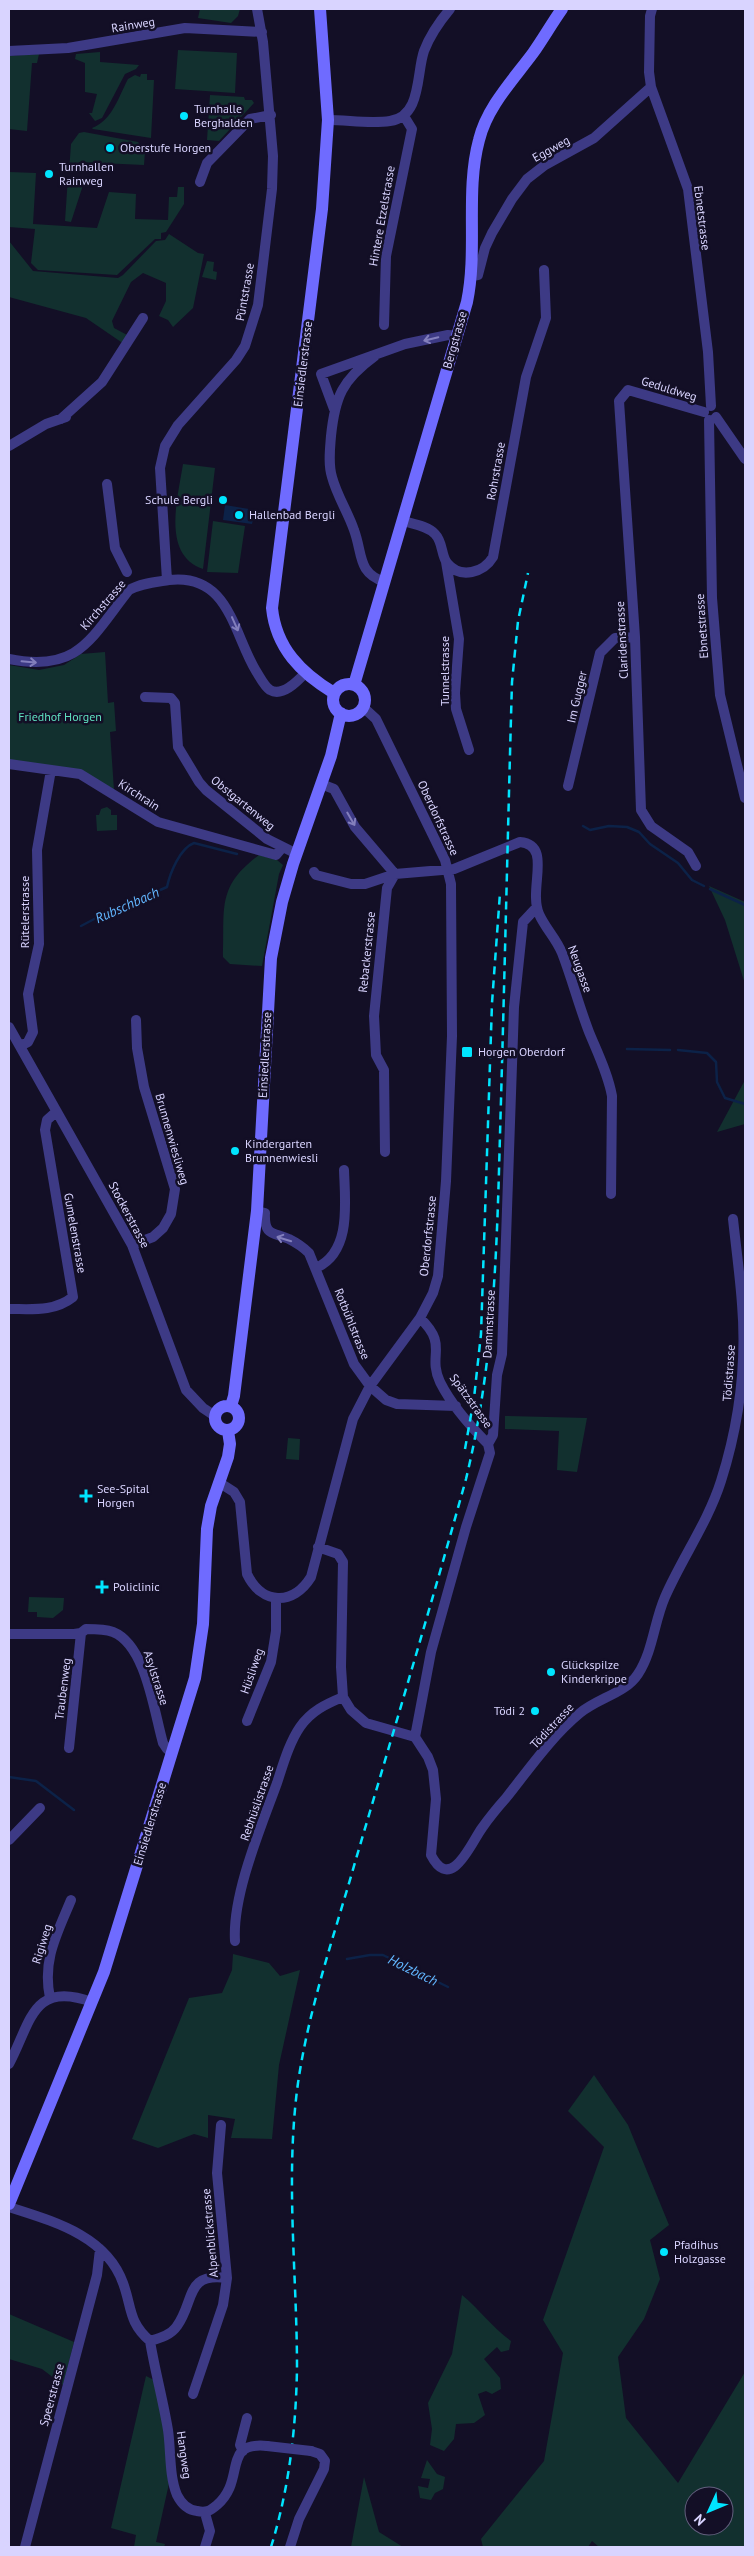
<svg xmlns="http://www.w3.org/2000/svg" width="754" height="2556" viewBox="0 0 754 2556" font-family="'PT Sans',sans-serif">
<rect width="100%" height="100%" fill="#130f26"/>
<path fill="#12302f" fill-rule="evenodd" d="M200,9H240L238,16L231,23L198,18Z
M178,50L237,53L235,93L175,89Z
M100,52V62L139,65L136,69L125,74L102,118L95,121L89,113H92L97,94L85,92V63L75,59L76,54Z
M39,54L37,63H32L27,131L9,129V56Z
M141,74H147V80H154L151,138L93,129L92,128C112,121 119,96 128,79L135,75L140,77Z
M210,95L244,97L245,100H252L254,103L219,141L207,140Z
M84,132L138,142L145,151L144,165L79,162L77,173L69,172L71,144L79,133Z
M9,172L36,173L33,224L97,228L109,192L136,194L135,219L168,220L169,197H177L178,187H184V204L166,232L161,233V239H155L117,275L38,270L31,263L35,229L9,227Z
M68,177L85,179L71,222L65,221Z
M169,234L198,253L204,254L193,308L173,327L168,320L159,316L166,301V283L143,273L131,282L112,321L114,328L129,336L124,344L86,318L9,297V241L33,271L118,278L123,275L156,241L165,240Z
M207,261L214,262L213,271L217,272L216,280L202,277Z
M183,464L215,468L203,569C161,555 178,497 183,464Z
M213,521L245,526L238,573L207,572Z
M105,652L108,703L114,702L116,731L110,732L114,790L80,771L9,762V665L39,670L64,665L81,654Z
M107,807L111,810V815H117V830L97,831L96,815H99L101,809Z
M259,855L277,860L283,865L279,874L262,966L230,964L223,957C225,908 216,887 259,855Z
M709,886L745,902V984L725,920Z
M745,1080V1124L717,1132Z
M505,1416L587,1418L577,1472L557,1470L559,1431L505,1429Z
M288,1438L300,1439L299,1460L286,1459Z
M29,1597L64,1598L63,1610L53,1618L37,1617V1612H28Z
M233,1954L269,1963L280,1976L300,1970L279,2065L272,2139L231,2138L235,2119L208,2115V2138L194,2134L158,2148L132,2139L189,1998L222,1993L232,1970Z
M594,2075L628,2125L669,2225L650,2240L660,2279L644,2319L618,2357L626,2418L678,2483L745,2372V2547H599L592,2541L588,2547H483L481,2539L544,2461L563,2353L543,2320L604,2147L568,2111ZM694,2496H724V2526H694Z
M462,2295C480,2310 492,2327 511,2341L509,2350L501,2352L497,2347L484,2359L500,2378L501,2389L492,2394L486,2391L478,2394L485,2415L474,2423L456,2424L454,2439L444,2451L430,2445L432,2429L428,2403L452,2354Z
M9,2314L74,2342L63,2385L42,2369L9,2359Z
M146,2376L154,2380L164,2426L170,2479L156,2542L165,2544L164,2547H134L136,2535L111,2528Z
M427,2460L437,2474L445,2477L443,2489L435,2493L431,2500L420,2498L418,2486L428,2488L430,2479L421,2478Z
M364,2477L379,2532L403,2547H351Z"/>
<path fill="#0c2248" d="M225,505L255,510L252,524L223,520Z"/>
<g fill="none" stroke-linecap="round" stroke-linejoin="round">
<path stroke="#0c2248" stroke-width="2.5" d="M583,826L590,830L609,826L627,827L639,832L650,844L678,863L692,880L704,886
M710,889L745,905
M81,926L134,898L151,894L167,887C170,873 180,848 194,843L237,854
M627,1049L670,1050
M678,1050L707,1053L716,1062L717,1082L725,1098L745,1104
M9,1777L36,1781L74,1810
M347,1959L370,1955H383L448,1987"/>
<path stroke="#3d3a85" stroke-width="10" d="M652,9L650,16L649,72L651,87L688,189L708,352L711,406
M9,51L68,48L185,28L262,32
M328,120C348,120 370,124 390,121C422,116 416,74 424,51C430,35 440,21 450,9
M200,182L207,163L250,119L271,115
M472,276L478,275L485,248L492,233L512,199L527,179L545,165L594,138L651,87
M384,325L386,256L412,129L404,116
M375,356C342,380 335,397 331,436C330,449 328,464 332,477C337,496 348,512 354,530C363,554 357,573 385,582
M334,409L321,374L405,344L448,335L457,336
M716,417L745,459
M61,419L102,382L143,318
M709,420L712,598L720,695L745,798
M9,446L46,424L66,417
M107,484L115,548L127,572
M403,521C413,524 428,526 435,534C443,542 441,555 447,563C461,580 484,572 493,557L526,377L546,318L544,270
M446,562L459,639L455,693L456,709L469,750
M167,580L160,468L165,446L178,425L236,360L245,346L258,305L272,189L273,156L263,42L257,9
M9,659C79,673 91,638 129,590C141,583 156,582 169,580C229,573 233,633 256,671C260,677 264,686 270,690C282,697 298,681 305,673
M145,697L171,698L175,703L178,747L199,782L206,790L267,839L297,854
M9,764L80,774L158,822L276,855L282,848
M321,784L334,789L355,827L395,874L387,888L374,1016L376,1055L384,1070L385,1152
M568,786L600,653L615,638L635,637
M696,866L688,852L651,826L641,810L635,637L619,401L628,390L704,412
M314,872L316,875L351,884H365L395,874L454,869L520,842C553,845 528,888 539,914C545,928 556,938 562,953C572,979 579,1006 589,1032C598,1054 608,1074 612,1096L611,1194
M9,1027L132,1245L186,1390L203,1408L215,1416
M20,1046L28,1042L33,1032L28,994L39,944L37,850L51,770
M257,1211L265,1213C264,1236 273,1232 289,1239C297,1243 303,1247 309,1253L354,1364L370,1386L386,1400L397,1404L456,1406
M132,1245L153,1237L163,1228L171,1214L175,1189L144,1087L137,1048L136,1020
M316,1268C352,1252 345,1202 344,1170
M9,1309C32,1309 54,1312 73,1297L45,1130L47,1120L56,1112
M420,1318C449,1346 427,1354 440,1382C451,1404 471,1427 488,1444
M220,1483L234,1492L240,1502L247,1574C262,1605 293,1606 311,1577L353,1419L370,1386L420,1318L433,1293L438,1276L446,1181L452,1036L451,884L445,860L376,719L363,707
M318,1547L338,1554L343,1562L341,1667L343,1697L351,1710L366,1723L415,1737L428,1757L433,1770L436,1799L431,1855C451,1894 471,1843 482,1828C489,1818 498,1807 506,1798C529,1769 552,1736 580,1713C598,1698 626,1693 638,1674C653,1651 654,1622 665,1597C682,1558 708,1522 721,1481C739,1424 747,1364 742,1304C740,1276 736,1247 733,1219
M9,1634H74L81,1633L86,1629C94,1629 105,1629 113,1632C146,1645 154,1712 163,1743L167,1749L172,1751
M247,1721L271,1662L276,1631V1598
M415,1737L431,1652L466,1527L490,1453L488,1444L493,1435L497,1375L502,1354L514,1007L523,922L537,907
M69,1748L81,1633
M9,1840L40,1808
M235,1941C232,1895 261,1827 277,1783C283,1765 289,1743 300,1727C311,1711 326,1704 343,1697
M50,1998C42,1960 57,1934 71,1900
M9,2064C31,2023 32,1980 92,2002
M9,2207C52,2221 106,2235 123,2283C132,2307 128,2322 150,2341
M150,2341C155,2371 163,2400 168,2430C171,2450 169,2476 177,2495C181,2503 188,2510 197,2511C206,2513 210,2511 217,2505C238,2487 231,2463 242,2451C249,2445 258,2445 267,2446
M150,2341C160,2338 171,2335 177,2326C195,2301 185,2272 227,2278
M193,2394L223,2305L227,2278L217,2173L221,2125
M243,2451L240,2445L247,2418
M205,2513L210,2531L205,2547
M25,2547L97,2275L100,2249
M290,2547L299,2519L324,2469L325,2461L320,2454L311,2451"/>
<path stroke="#6f6bff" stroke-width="12" d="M320,9L328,120L322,209L272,608C276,648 301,673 334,693
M333 700a16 16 0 1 1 32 0a16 16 0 1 1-32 0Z
M354,685L467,302C478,249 465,192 479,140C487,107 513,80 533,53C543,39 552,23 562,9
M215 1418a12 12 0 1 1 24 0a12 12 0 1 1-24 0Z
M231,1406L234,1396L257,1211L271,958L282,902L293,864L331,756L341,713
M9,2204L104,1972L195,1678L203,1624L207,1529L211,1506L228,1457L230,1444L228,1431"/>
<path stroke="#00e5ff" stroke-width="2.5" stroke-dasharray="8 6" stroke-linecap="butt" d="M465,1449L474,1398L481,1334L492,1003L500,893
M271,2547C289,2489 296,2429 297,2368C297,2273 285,2177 298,2083C309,2007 335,1933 356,1859C393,1733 431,1606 466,1479C497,1350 497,1231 501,1100C505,960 508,821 512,682L518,621L528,573"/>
<path stroke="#3d3a85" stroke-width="10" d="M267,2446L311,2451"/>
</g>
<defs><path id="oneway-shaft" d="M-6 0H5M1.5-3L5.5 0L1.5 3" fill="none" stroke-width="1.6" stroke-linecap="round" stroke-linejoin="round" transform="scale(1.25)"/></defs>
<g stroke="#837fbc">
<use href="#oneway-shaft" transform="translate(431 339) rotate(167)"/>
<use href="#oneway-shaft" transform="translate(235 624) rotate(66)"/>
<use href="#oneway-shaft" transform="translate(29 662) rotate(5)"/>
<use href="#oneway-shaft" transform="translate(351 819) rotate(60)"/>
<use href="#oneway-shaft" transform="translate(284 1239) rotate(-163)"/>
</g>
<g fill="#00e5ff" stroke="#130f26" stroke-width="2">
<circle cx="184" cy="116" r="5"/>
<circle cx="110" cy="148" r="5"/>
<circle cx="49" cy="174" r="5"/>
<circle cx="223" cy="500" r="5"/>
<circle cx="239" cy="515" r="5"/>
<rect x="461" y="1046" width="12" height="12" rx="2.5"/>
<circle cx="235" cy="1151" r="5"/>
<path d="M83.5 1488.5h5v5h5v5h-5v5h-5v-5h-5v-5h5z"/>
<path d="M99.5 1579.5h5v5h5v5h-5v5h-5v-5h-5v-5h5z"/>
<circle cx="551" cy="1672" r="5"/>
<circle cx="535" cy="1711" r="5"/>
<circle cx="664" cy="2252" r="5"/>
</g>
<g text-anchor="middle" stroke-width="5" stroke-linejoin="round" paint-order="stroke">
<g font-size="12" fill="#d9d4ff" stroke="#130f26">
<text transform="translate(133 25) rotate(-9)" y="4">Rainweg</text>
<text transform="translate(551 149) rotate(-29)" y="4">Eggweg</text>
<text transform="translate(382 216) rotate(-80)" y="4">Hintere Etzelstrasse</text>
<text transform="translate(702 218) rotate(83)" y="4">Ebnetstrasse</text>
<text transform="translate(245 292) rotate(-80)" y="4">Püntstrasse</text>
<text transform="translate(455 340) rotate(-74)" y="4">Bergstrasse</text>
<text transform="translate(303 364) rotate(-83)" y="4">Einsiedlerstrasse</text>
<text transform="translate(669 389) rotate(17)" y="4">Geduldweg</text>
<text transform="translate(496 471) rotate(-80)" y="4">Rohrstrasse</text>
<text transform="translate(103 605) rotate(-49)" y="4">Kirchstrasse</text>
<text transform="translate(702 626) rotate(-94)" y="4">Ebnetstrasse</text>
<text transform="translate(622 640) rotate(-93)" y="4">Claridenstrasse</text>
<text transform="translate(445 671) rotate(-90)" y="4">Tunnelstrasse</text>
<text transform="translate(577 697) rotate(-77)" y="4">Im Gugger</text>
<text transform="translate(139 795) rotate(33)" y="4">Kirchrain</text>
<text transform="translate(243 803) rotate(39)" y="4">Obstgartenweg</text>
<text transform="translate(438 818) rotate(65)" y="4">Oberdorfstrasse</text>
<text transform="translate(25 912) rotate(-90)" y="4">Rütelerstrasse</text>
<text transform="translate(367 952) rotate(-84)" y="4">Rebackerstrasse</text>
<text transform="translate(580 969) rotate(70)" y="4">Neugasse</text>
<text transform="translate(265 1055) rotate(-87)" y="4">Einsiedlerstrasse</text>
<text transform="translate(172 1139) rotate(74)" y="4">Brunnenwiesliweg</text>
<text transform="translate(129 1215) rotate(62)" y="4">Stockerstrasse</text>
<text transform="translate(75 1233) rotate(80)" y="4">Gumelenstrasse</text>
<text transform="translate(428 1236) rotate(-84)" y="4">Oberdorfstrasse</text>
<text transform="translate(352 1324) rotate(68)" y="4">Rotbühlstrasse</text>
<text transform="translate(489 1324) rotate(-87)" y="4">Dammstrasse</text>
<text transform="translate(729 1373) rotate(-86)" y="4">Tödistrasse</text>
<text transform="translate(471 1401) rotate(54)" y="4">Spätzstrasse</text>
<text transform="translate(252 1671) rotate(-71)" y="4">Hüsliweg</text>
<text transform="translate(156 1678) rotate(72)" y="4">Asylstrasse</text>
<text transform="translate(63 1689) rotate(-83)" y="4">Traubenweg</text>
<text transform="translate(552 1726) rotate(-47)" y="4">Tödistrasse</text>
<text transform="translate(257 1803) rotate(-71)" y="4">Rebhüslistrasse</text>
<text transform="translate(150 1824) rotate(-73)" y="4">Einsiedlerstrasse</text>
<text transform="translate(42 1944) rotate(-73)" y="4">Rigiweg</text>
<text transform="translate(210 2233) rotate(-95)" y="4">Alpenblickstrasse</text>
<text transform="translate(52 2395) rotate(-75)" y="4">Speerstrasse</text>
<text transform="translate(184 2455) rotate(82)" y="4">Hangweg</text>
</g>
<g font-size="12" fill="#d9d4ff" stroke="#130f26" text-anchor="start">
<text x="194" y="113">Turnhalle<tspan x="194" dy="14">Berghalden</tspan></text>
<text x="120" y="152">Oberstufe Horgen</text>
<text x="59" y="171">Turnhallen<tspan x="59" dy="14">Rainweg</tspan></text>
<text x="213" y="504" text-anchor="end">Schule Bergli</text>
<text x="249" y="519">Hallenbad Bergli</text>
<text x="478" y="1056">Horgen Oberdorf</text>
<text x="245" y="1148">Kindergarten<tspan x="245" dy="14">Brunnenwiesli</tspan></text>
<text x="97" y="1493">See-Spital<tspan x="97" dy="14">Horgen</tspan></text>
<text x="113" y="1591">Policlinic</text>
<text x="561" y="1669">Glückspilze<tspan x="561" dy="14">Kinderkrippe</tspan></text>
<text x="525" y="1715" text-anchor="end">Tödi 2</text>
<text x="674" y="2249">Pfadihus<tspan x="674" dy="14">Holzgasse</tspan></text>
</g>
<g font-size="12" fill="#5fe0c0" stroke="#130f26">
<text x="60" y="721">Friedhof Horgen</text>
</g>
<g font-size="14" font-style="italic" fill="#62b6ff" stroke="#130f26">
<text transform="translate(127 905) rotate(-24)" y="5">Rubschbach</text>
<text transform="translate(413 1970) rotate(26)" y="5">Holzbach</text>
</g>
</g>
<rect width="754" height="2556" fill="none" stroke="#d9d4ff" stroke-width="20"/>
<g transform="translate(709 2511) rotate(226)"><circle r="24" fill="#130f26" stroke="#625e7d"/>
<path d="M0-4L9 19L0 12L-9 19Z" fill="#00e5ff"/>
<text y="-8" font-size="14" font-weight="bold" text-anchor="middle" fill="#d9d4ff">N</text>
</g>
</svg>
